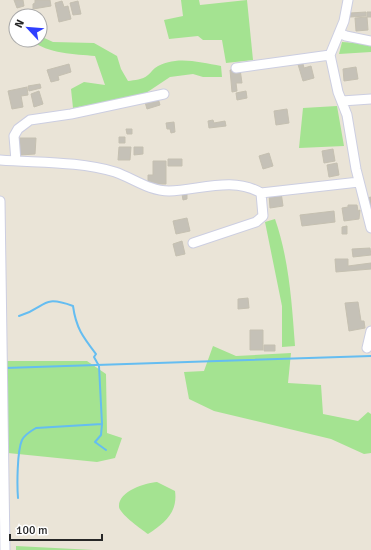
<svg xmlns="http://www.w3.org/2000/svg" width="371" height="550" viewBox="0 0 371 550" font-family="Signika,sans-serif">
<rect width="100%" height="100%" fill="#eae4d7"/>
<path fill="#a4e391" d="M181,0H199L200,5L247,0L253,60L226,63L222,40H203L198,36L169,39L164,20L183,16Z
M40,36L53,42L94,43L117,56L121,69L128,81C135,80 142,80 148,75C151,73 152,70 155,68C174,55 199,62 221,66L222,77H203L193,74L170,77L143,95L73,108L71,89L84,82L105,85L95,56C75,54 48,54 31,40H40Z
M342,42L371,44V52L339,54Z
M337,106L344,146L299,148L303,108Z
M275,219C289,259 292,304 295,346L282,347V306L265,222Z
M213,346L236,356L291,353L288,383L321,385L323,414L358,421L368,412L371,414V453L364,454L331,439L214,411L189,399L184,372L204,371Z
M5,361H87L106,374L107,433L122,438L115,458L97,462L8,453Z
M157,482L175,491C178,512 165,523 148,534C142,530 120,514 119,507C118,491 145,483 157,482Z
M16,546L94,550H16Z"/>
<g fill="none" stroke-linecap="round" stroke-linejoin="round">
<path stroke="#65bdf1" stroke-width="2" d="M19,316C47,308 40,294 73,306C76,328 83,337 96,354L94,357L99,366L102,424L101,435L95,442L106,450
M5,368L371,356
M18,498C17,486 17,451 22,440C25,434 31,431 36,428L102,424"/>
</g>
<path fill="#c5c1b7" stroke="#c5c0b1" d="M14,0H23L24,6L17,8Z
M35,0H50L51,6L33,9V4L35,3Z
M62,1L64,7L68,6L71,19L59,22L55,3Z
M78,1L81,14L73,15L70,3Z
M366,12V16L350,17V13Z
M367,12H371V17H367Z
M367,17L368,30L356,31L355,18Z
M302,60L304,68L311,66L314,78L303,81L297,61Z
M69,64L71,72L58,76L59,80L51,82L47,70Z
M356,67L358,79L344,81L343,69Z
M240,69L242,83H236L237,91L232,92L230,70Z
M40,84L41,88L29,91L28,86Z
M27,87L28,95L21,96L23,107L12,109L8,91Z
M39,91L43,104L34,107L31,94Z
M246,91L247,98L237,100L236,93Z
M158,98L160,105L147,109L145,102Z
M287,109L289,123L276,125L274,111Z
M213,120L214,123L225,121L226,126L209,128L208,121Z
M174,122L175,132L171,133L170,129H167L166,123Z
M126,129H132V134H127Z
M119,137H125V143H119Z
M19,138H36L35,154L20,155Z
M119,147H131L130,160H118Z
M134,147H143V154L134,155Z
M333,149L335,161L324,163L322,151Z
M269,153L273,166L263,169L259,156Z
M168,159H182V166H168Z
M153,161H166V184H148V175H153Z
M337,163L339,175L329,177L327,165Z
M281,192L283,206L270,208L269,194Z
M182,194H187V199L183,200Z
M371,197V220L367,198Z
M348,205H357L358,211L360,210L359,219L344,221L342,208L348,207Z
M334,211L335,222L302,226L300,215Z
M187,218L190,231L176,234L173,221Z
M347,226V234H342V227Z
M182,241L185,254L176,256L173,244Z
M370,248L371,255L353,257L352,249Z
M335,259H348V266L371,263V269L336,272Z
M248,298L249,308L238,309V299Z
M358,302L361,321H364L365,328L349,331L345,303Z
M250,330H263V350H250Z
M264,345H275V351H264Z"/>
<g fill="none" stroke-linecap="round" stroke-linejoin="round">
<g stroke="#cccee1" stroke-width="11">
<path id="minor" d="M348,0L344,21L330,55L338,92L347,115L356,169L371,228
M339,33L346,36L371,41
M236,68L330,55
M342,101L371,99
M0,160C38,163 78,161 115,172C133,178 149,191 169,191C200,190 233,176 261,193L263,216L256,222L193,243
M16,161L14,136L18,129L30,120L71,114L164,94
M261,193L359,182
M0,201L5,550
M367,348L371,331"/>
</g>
<use href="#minor" stroke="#fff" stroke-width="9"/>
</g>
<g transform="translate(28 28) rotate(296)"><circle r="19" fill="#ffffff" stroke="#a9a9a9"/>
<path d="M0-3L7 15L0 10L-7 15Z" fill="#2f3fff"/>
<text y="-6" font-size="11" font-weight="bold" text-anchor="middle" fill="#272727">N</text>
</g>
<path d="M10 534v6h92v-6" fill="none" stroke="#272727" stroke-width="2"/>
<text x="16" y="534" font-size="12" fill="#272727" stroke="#ffffff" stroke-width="3" paint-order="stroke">100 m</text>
</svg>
